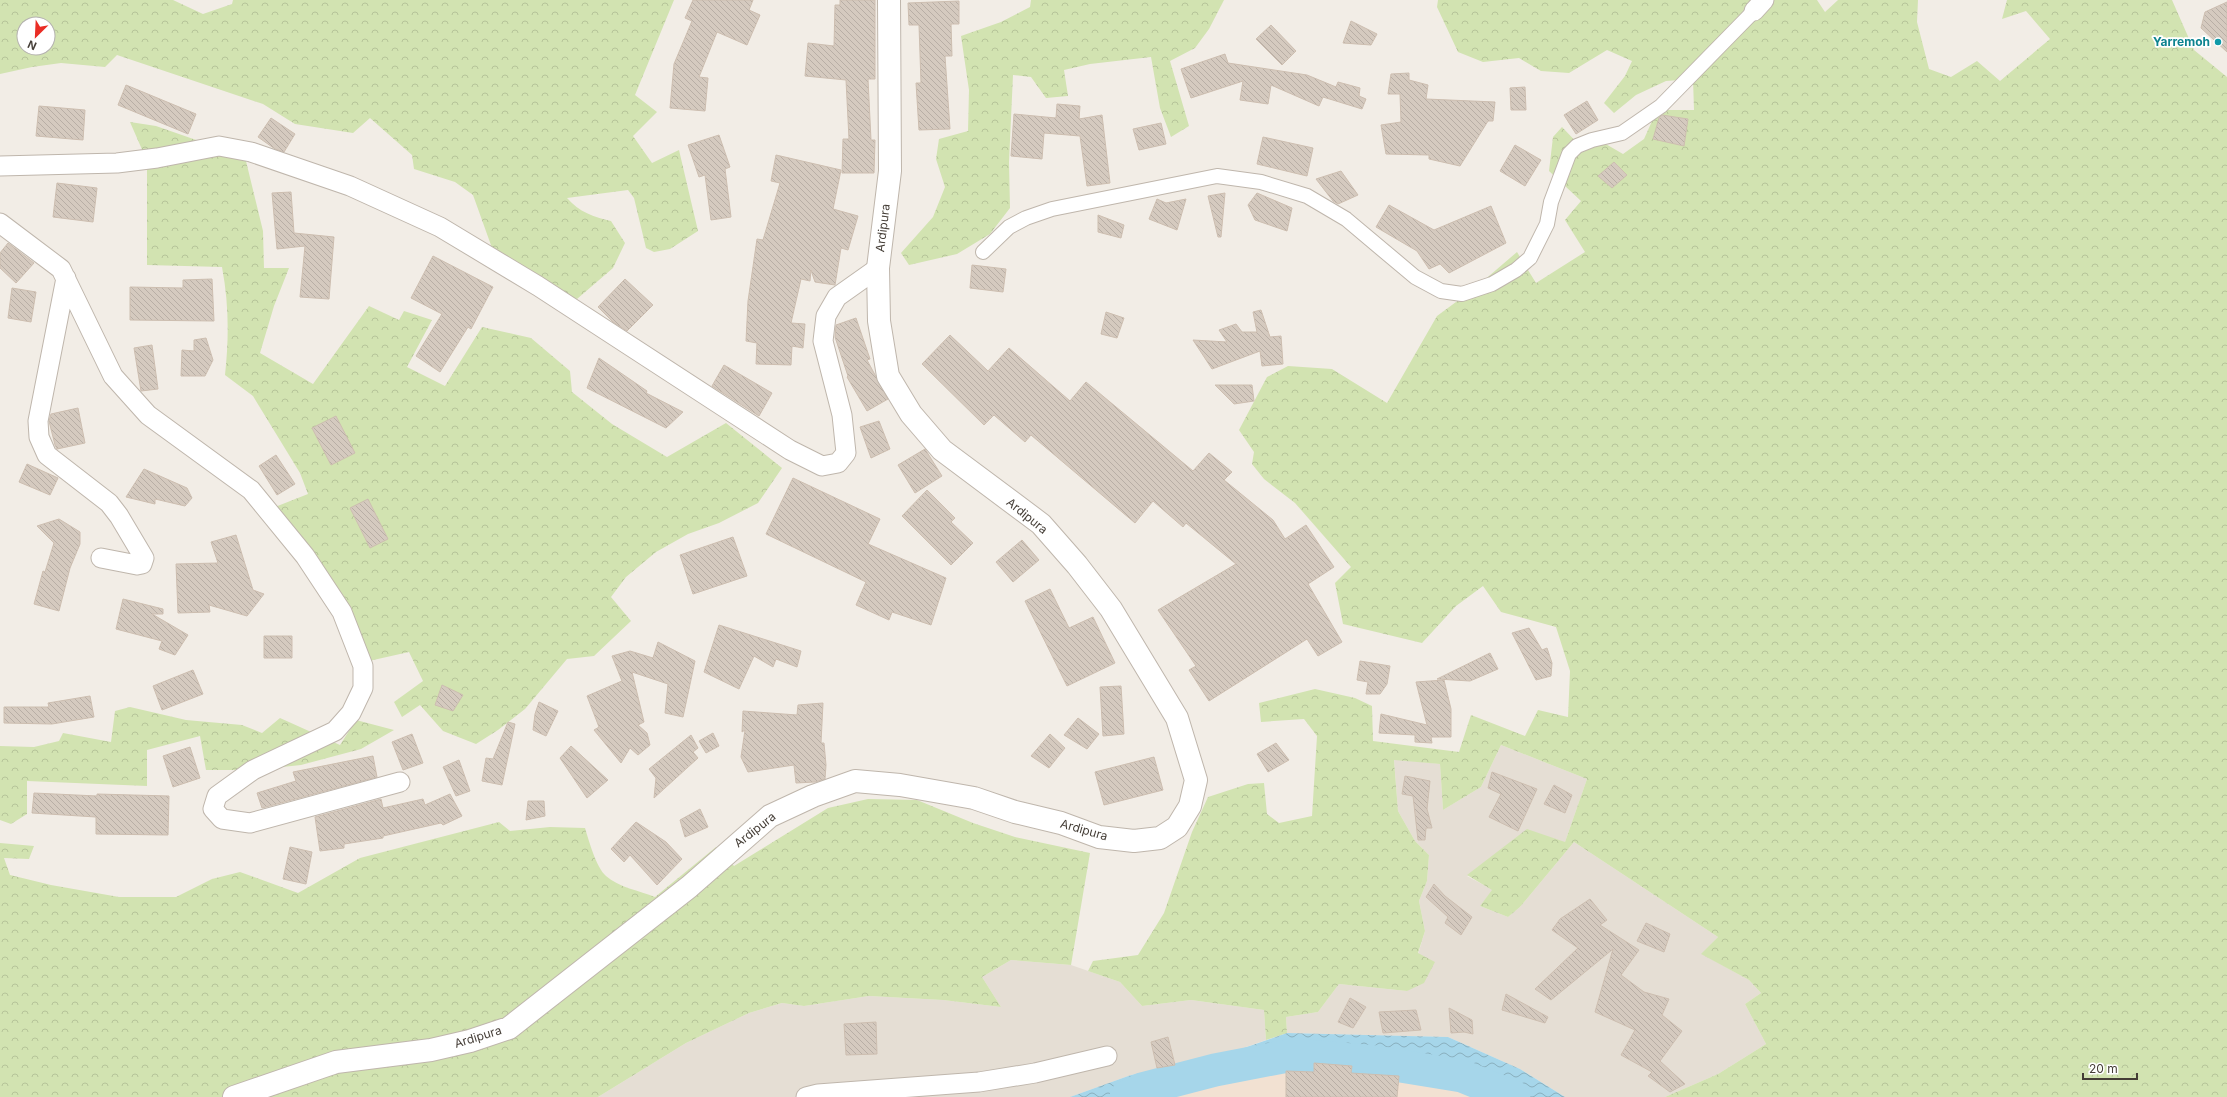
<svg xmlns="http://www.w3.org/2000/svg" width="2227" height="1097" viewBox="0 0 2227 1097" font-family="Inter,sans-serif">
<defs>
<pattern id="forest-crowns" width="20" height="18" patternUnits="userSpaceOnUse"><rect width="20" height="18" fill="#d2e3b1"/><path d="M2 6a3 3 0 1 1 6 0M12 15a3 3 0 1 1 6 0" fill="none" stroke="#b6c499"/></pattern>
<pattern id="water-waves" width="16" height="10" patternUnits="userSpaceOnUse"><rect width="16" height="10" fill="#a6d6ea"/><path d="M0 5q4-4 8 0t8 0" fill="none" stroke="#89afbe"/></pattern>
<pattern id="building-back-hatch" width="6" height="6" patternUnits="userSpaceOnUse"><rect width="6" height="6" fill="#d5cabf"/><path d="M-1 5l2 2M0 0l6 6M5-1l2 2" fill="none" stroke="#b8aea5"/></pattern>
</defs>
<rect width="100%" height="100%" fill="#f2ede6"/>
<path fill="#e5ded4" d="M1501,745L1587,779L1565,842L1467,876L1493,890L1480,906L1508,917L1520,907L1574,842L1718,937L1702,954L1749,980L1761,993L1745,1004L1766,1044L1718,1074L1665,1097H1565L1520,1069L1448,1037L1287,1033L1286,1017L1318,1012L1339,984L1407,991L1425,931L1419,901L1427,881L1429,855L1415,841L1398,811L1394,759L1440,764L1443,810L1481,787Z
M1011,960L1071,965L1120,982L1142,1006L1191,1000L1264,1010L1266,1040L1215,1058L1131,1075L1070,1097H598L686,1043L749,1013L782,1003L804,1006L869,996L943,1000L1001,1007L982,977Z"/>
<path fill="#f2e1d2" d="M1336,1048L1410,1052L1501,1085L1520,1097H1112L1131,1089L1237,1061L1278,1053Z"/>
<path fill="url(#forest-crowns)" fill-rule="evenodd" d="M0,0H173L203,14L232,4L233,0H674L635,95L657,112L633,136L652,163L679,150L698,231L670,249L654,252L646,248L634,198L628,190L567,198C579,212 594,217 611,221L625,243L613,268L577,299L558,294L492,248L473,195L455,182L414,169L412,155L370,118L353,133L295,124L263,104L117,55L105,67L61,63L32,67L0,74ZM24,24H48V48H24Z
M1031,0H1224L1209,29L1195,48L1170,61L1189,126L1171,137L1160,108L1151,57L1090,64L1064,70L1068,96L1046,98L1031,77L1013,75L1009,162L1010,208L990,234L957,254L909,265L901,253L933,217L945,187L936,159L939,139L968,131L969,90L961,36L1001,22L1030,7Z
M1438,0H1817L1825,12L1838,0H1918L1917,22L1929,69L1951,77L1977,61L2000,81L2050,39L2026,11L2002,19L2007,0H2172L2194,50L2227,77V1097H1665L1718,1074L1766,1044L1745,1004L1761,993L1749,980L1701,954L1718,937L1574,842L1520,907L1508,917L1480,906L1492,890L1467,875L1527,829L1565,842L1587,779L1501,745L1481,787L1443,810L1440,764L1394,760L1398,811L1415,841L1429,855L1427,881L1419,901L1425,931L1418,953L1435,962L1424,983L1407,991L1339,984L1318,1012L1286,1017L1287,1033L1266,1040L1264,1010L1191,1000L1142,1006L1120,982L1088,971L1093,961L1138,955L1164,913L1192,832L1208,797L1248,784L1264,783L1267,814L1279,823L1312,816L1317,736L1304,719L1261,722L1259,703L1315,689L1355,698L1372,706L1373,741L1459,752L1471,715L1525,736L1538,710L1568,717L1570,671L1556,627L1501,612L1483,586L1456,606L1422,643L1343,624L1335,583L1351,567L1295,503L1264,479L1252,464L1254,452L1239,430L1267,377L1288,366L1332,369L1387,403L1437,316L1475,288L1517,252L1536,283L1585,252L1565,220L1581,201L1549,171L1553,137L1562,127L1585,151L1604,143L1623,154L1644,139L1657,110H1694L1693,79L1666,81L1636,95L1614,113L1604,103L1625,76L1632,61L1607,50L1569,73L1541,71L1519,58L1483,62L1458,52L1437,7Z
M130,122L156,126L245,157L263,231L264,268H289L274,306L260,353L313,384L369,306L399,320L404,311L432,320L407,367L445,386L482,327L531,338L570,371L572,392L612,424L667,457L726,423L782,468L758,503L719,523L688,534L656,552L626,577L611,597L631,621L594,656L567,659L525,709L498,730L476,744L443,731L420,705L402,717L394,702L423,681L409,652L360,663L275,507L308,494L300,473L253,396L225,375C229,338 229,304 222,267L147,265V161Z
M130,707L186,720L242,725L262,733L280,718L340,745L356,720L394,730L361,749L301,765L254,770H206L200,736L147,750V786L27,781V814L11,824L0,820V746L34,747L59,741L63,733L111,742L115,711Z
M868,799L917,800L973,823L1015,837L1090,853L1071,965L1011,960L982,977L1001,1007L943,1000L869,996L804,1006L782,1003L749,1013L686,1043L598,1097H0V843L34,846L29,859L4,858L10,875L51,885L119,897H176L212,879L240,872L298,893L360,858L499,822L510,831L550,827L585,828C589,841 596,867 606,876C618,887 640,891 655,897L716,847L734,866L828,808Z"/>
<path fill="url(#water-waves)" d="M1287,1033L1448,1037L1520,1069L1565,1097H1520L1501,1085L1410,1052L1336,1048L1278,1053L1237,1061L1131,1089L1112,1097H1070L1131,1075L1215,1058Z"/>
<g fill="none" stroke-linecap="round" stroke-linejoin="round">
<path stroke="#a6d6ea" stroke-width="33" d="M1126,1097L1142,1089L1215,1070L1293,1055L1376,1062L1462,1076L1514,1097"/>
</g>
<path fill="url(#building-back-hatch)" stroke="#cdbeb0" d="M693,0H753L749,10L760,15L747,45L717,32L699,77L708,78L705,111L670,108L674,64L692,21L685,18Z
M840,0H875V79H868L871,140H875L874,173H842L843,139H849L846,80L805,76L808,43L834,46L835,5H840Z
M959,1V24H951L952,56H945L950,129L919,130L916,83H921L919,25H909L908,3Z
M2227,2V52L2201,28L2205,12Z
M1351,21L1377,34L1371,45L1343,43Z
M1271,25L1296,51L1282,65L1256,39Z
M1225,54L1228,63L1307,75L1336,87L1338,82L1360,88L1359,96L1366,99L1362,109L1323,97L1319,106L1271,85L1268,104L1240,100L1243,81L1191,98L1181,69Z
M1409,73V80L1428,85L1426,99L1495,102L1493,121H1488L1460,166L1429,159V155L1386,154L1381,125L1401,122L1400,94H1388L1391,74Z
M126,85L196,114L188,134L118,105Z
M1525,87L1526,110H1511L1510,88Z
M1587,101L1598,120L1576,134L1564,115Z
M1057,104L1080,106L1079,119L1102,115L1110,183L1087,186L1080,136L1044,133L1042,159L1011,156L1014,114L1056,118Z
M39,106L85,110L83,140L36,136Z
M1662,115L1688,119L1684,146L1653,139L1659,118Z
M271,118L295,134L284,152L275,149L258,137Z
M1161,123L1166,144L1139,150L1133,129Z
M719,135L730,167L725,169L731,217L711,220L705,175L699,177L688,145Z
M1263,137L1313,148L1307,176L1257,164Z
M1515,145L1541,160L1525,186L1500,171Z
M776,155L841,170L833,209L858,216L848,250L841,248L835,285L815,282L811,270L810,281L801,279L791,323L805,324L803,348L792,346L791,365L756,364L757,343L746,341L748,301L757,239L763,240L780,183L771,181Z
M1614,162L1627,175L1612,188L1598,176Z
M1341,171L1358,195L1338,204L1333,201L1316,179Z
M57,183L97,188L93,222L53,217Z
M291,192L294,233L334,237L329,299L300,297L305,246L277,249L272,193Z
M1225,193L1221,237H1218L1208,196Z
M1257,193L1292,208L1287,231L1255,220L1248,205Z
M1157,199L1166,203L1186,199L1177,230L1149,219Z
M1389,205L1434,230L1491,206L1506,243L1449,273L1440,264L1429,269L1417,251L1376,227Z
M1098,215L1124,225L1121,238L1098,232Z
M8,243L34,263L16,283L0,268V253Z
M433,256L493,287L471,329L468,327L440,372L416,356L442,314L411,298Z
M972,265L1006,269L1003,292L970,288Z
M212,279L214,321L130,320V287L183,288V280Z
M625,279L653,305L627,331L613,322L598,307Z
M12,288L36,292L31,322L8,318Z
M1261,310L1270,337L1281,336L1283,364L1262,366L1260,351L1212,369L1193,340L1227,342L1219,330L1236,324L1242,332H1257L1253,312Z
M1106,312L1124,318L1117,338L1101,334Z
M856,318L870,359L867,360L888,399L867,411L847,377L848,376L835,337L836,325Z
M950,335L988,371L1009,348L1070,401L1086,382L1193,471L1209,453L1232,472L1224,480L1273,520L1285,539L1306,525L1334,567L1308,584L1342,642L1318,656L1307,639L1209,701L1189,670L1196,666L1158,610L1236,564L1186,523L1183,527L1153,501L1135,523L1031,435L1025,442L994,415L984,425L922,364Z
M206,338L213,360L205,376H181L182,350L194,351V340Z
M152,345L158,389L141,391L134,348Z
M599,358L647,391L646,393L683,412L666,428L587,388Z
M724,365L772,393L759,416L712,386Z
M1215,385H1252L1254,401L1234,404Z
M78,408L85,443L57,449L55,445L49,421L51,414Z
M336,416L355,453L331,465L312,428Z
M879,421L890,449L871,458L860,427Z
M925,449L942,476L915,493L898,465Z
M276,455L295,484L277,495L259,466Z
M27,464L58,478L50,495L19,482Z
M144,469L187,488L192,498L185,506L155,499V504L126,497Z
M793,478L880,519L868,544L946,578L931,625L892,612L889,620L856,605L866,582L766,534Z
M927,490L955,518L951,522L973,543L951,565L902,516Z
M368,499L388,539L370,548L350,508Z
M59,519L80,532V544L70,568L59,611L34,604L43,571L45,572L54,543L37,526Z
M236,535L253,590L264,594L247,616L209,605L210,612L178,613L176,564L218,563L211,542Z
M733,537L747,576L693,594L680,555Z
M1022,540L1039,560L1013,582L996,562Z
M1050,589L1069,628L1093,617L1115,663L1067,686L1025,601Z
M123,599L163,609V614H152L188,635L175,655L159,649L162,641L116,629Z
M719,625L801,651L797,667L776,659L773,667L754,656L739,689L704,672Z
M1529,628L1542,650L1547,648L1552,663L1551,676L1536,680L1512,633Z
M264,636H292V658H264Z
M658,642L695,661L683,717L665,713L668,684L632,672L644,722L638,725L647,733L650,745L638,755L630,748L621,763L594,730L599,727L587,696L622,681L612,656L630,651L653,658Z
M1490,653L1498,669L1470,681L1437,679Z
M1360,661L1390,666L1387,684L1380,694H1366L1368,682L1357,680Z
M193,670L203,694L162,710L153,686Z
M1444,680L1451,709V737H1431L1432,743L1415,742V735L1379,733L1381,714L1427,725L1416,682Z
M442,685L463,695L453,711L435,705Z
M1121,686L1124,734L1103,736L1100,687Z
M90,696L94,717L52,724L4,723V707H49L48,703Z
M539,702L558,711L546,736L533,730L535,714Z
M823,703L821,743H824L826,765L825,779L815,782L796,783L794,765L748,772L741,757L745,730L742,732L743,711L797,715L798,705Z
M1078,718L1099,734L1087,749L1064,735Z
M508,722L515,724L502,785L482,781L486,758L493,759Z
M713,733L719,746L706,753L699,741Z
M412,734L423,763L403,770L392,742Z
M1050,734L1065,748L1049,768L1031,756Z
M691,735L698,748L693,752L698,758L654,798L656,778L649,769Z
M1276,743L1289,760L1268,772L1257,754Z
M571,746L608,780L587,798L560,758Z
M190,747L200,778L173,787L163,756Z
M373,756L377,777L262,808L257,793L296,781L293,772Z
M1154,757L1163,790L1104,805L1095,772Z
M459,760L470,791L456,796L443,767Z
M1492,772L1537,789L1518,831L1489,817L1501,794L1488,788Z
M1405,776L1430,781L1427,809L1432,828H1426L1425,840H1418L1413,796L1402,794Z
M1554,785L1572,795L1565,813L1544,804Z
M34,793L97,796V794L169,796L168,835L96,834V817L32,813Z
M450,794L462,816L443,825L441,823L383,836V838L344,844V848L320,851L315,817L381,799L383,808L423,799L425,805Z
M528,801H544L545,816L526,820Z
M700,809L708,827L685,837L680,820Z
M636,822L666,842L682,859L657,885L630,855L624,862L611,849Z
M290,847L312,852L306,884L283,879Z
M1434,884L1445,896L1472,917L1461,935L1445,923L1448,917L1426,897Z
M1590,899L1607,920L1600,925L1639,950L1621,975L1644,992L1669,999L1662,1015L1682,1031L1660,1061L1685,1084L1670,1092L1648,1076L1652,1072L1621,1055L1635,1030L1595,1012L1613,949L1551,1000L1535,989L1578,948L1552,930L1560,919Z
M1646,923L1670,934L1664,952L1637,941Z
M1506,994L1548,1017L1545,1023L1502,1010Z
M1350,998L1366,1007L1353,1028L1338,1022Z
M1449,1008L1472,1020L1473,1034L1464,1032L1451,1033Z
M1416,1010L1421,1030L1383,1033L1379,1012Z
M876,1022L877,1054L846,1055L844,1024Z
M1168,1037L1175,1065L1157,1068L1151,1042Z
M1314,1063L1352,1066L1351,1073L1399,1076L1397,1097H1286V1071L1314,1072Z"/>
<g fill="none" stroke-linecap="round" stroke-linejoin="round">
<g stroke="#bfb6ac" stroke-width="16">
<path id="pedestrian" d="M983,252L1009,227L1026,218L1052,209L1217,176L1261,182L1307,196L1346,219L1415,277L1441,291L1462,294L1492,284L1516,270L1530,258L1547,224L1551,202L1569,154L1577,146L1592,140L1622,133L1661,106L1754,11"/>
</g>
<g stroke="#bfb6ac" stroke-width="21">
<path id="minor" d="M1754,11L1764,0
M0,166L117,163L157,158L219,146L251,152L350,186L440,227L538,286L790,450L822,466L838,463L846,453L842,415L823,341L826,316L837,297L878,268
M0,223L61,269L113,376L148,415L251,490L305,556L342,612L363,666V688L351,713L335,731L253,770L217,796L213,809L222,819L250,823L400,782
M66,278L38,421L39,437L47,455L109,503L119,516L144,558L142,564L137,565L101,558
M806,1097L818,1094L979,1082L1035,1073L1107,1056"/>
</g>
<g stroke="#bfb6ac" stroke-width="24">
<path id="tertiary" d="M234,1097L336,1062L431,1050L470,1041L509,1028L689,887L770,816L813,796L855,781L900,785L974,798L1015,812L1061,823L1099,837L1134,841L1160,838L1177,827L1190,806L1196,780L1177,718L1111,609L1077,565L1041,524L942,450L911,414L888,376L879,321L878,268L890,171L889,0"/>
</g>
<use href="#pedestrian" stroke="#fff" stroke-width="14"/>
<use href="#minor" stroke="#fff" stroke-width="19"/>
<use href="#tertiary" stroke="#fff" stroke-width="22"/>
</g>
<circle fill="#0f9aa8" stroke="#fff" stroke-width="1.5" cx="2218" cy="42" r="4"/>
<g text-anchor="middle" stroke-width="3.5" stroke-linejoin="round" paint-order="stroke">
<g font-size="12" font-weight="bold" fill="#0d838f" stroke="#fff" text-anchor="end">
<text x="2210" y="46">Yarremoh</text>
</g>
<g font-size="12" fill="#443d36" stroke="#fff">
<text transform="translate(883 228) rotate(-83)" y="4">Ardipura</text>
<text transform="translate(1027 516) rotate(39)" y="4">Ardipura</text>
<text transform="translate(755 830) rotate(-38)" y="4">Ardipura</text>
<text transform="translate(1084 830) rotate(16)" y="4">Ardipura</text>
<text transform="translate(478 1037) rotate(-17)" y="4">Ardipura</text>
</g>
</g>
<g transform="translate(36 36) rotate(204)"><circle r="19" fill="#ffffff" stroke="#b4b1af"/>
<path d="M0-3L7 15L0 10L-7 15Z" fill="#ea2d25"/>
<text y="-6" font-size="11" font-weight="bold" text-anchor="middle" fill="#443d36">N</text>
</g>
<path d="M2083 1073v6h54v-6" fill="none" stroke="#443d36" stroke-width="2"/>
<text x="2089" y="1073" font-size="12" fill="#443d36" stroke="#ffffff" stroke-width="3" paint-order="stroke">20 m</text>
</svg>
